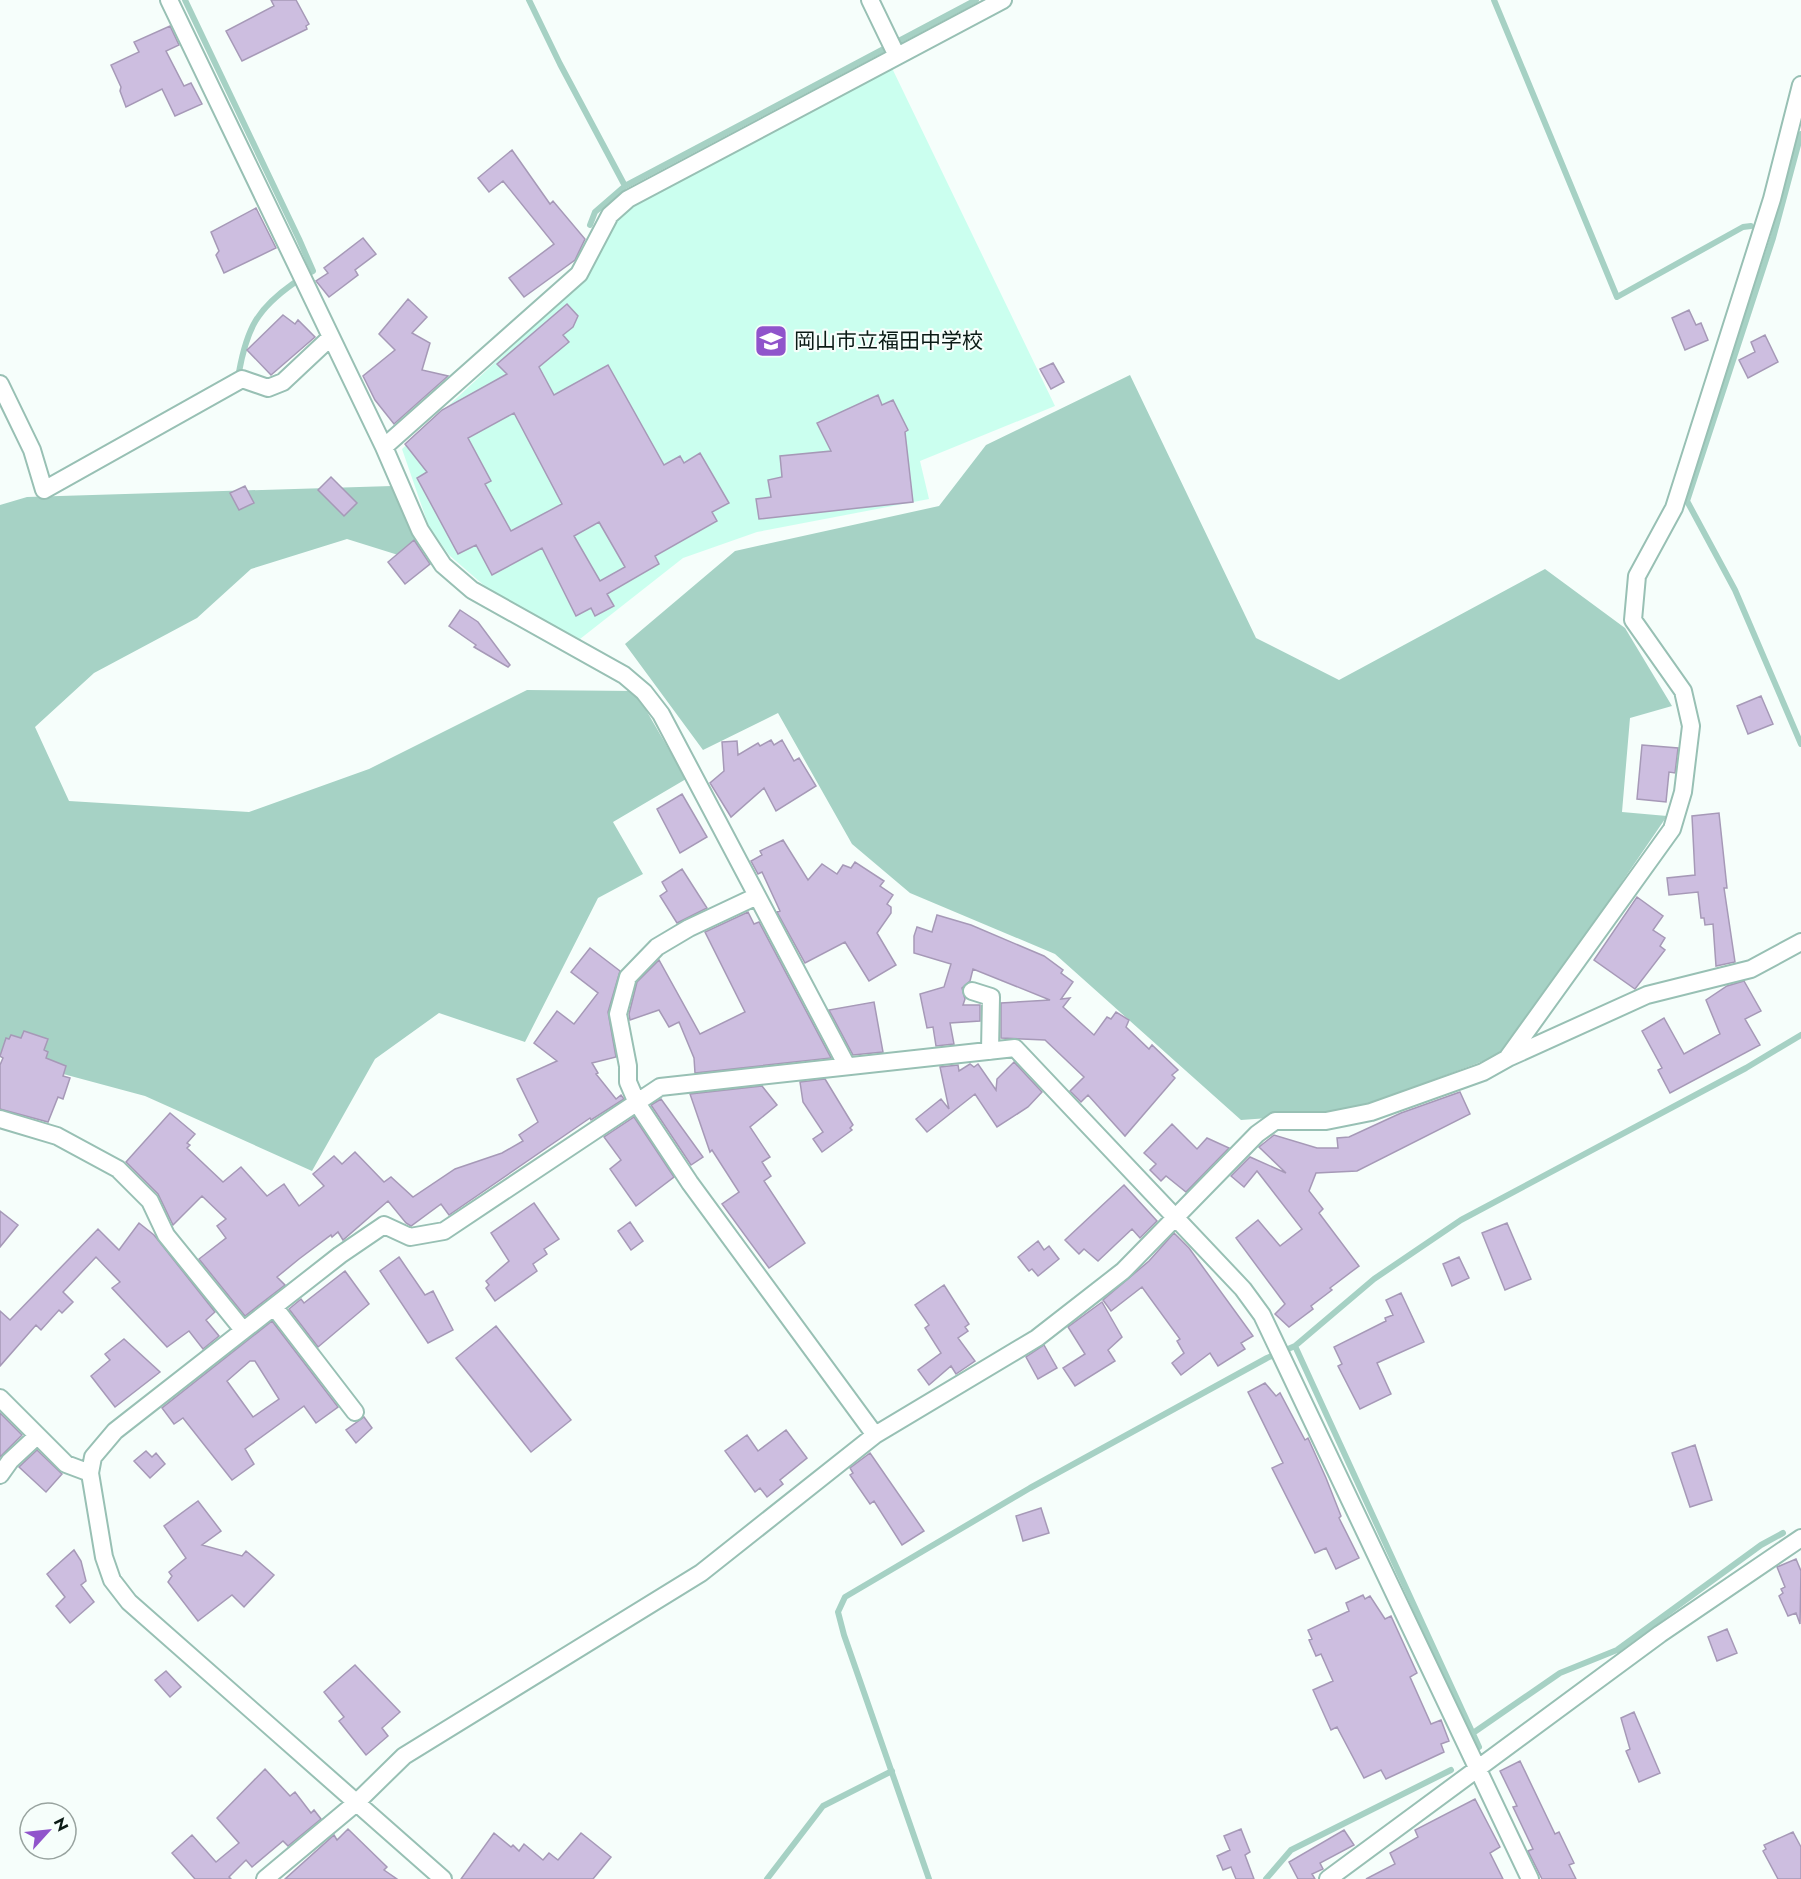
<svg xmlns="http://www.w3.org/2000/svg" width="1801" height="1879" viewBox="0 0 1801 1879" font-family="Jost,'Noto Sans JP',sans-serif">
<rect width="100%" height="100%" fill="#f6fefb"/>
<path fill="#cbffef" d="M891,66L1055,406L920,461L929,499L757,532L683,558L580,639L495,595L449,555L429,527L402,449L588,276L613,221L626,205Z"/>
<path fill="#a6d2c5" d="M1130,375L1256,638L1339,680L1545,569L1625,628L1672,706L1630,718L1622,812L1667,816L1505,1053L1347,1112L1241,1120L1055,954L910,893L852,844L778,713L703,750L625,644L735,551L939,506L986,445Z
M392,486L427,564L347,539L251,569L197,618L94,673L35,727L69,801L249,812L369,769L527,690L635,691L686,779L613,822L643,874L598,898L525,1042L439,1013L375,1059L312,1171L145,1096L0,1057V505L27,497Z"/>
<g fill="none" stroke-linecap="round" stroke-linejoin="round">
<path stroke="#a6d1c4" stroke-width="6" d="M185,0L299,239L313,271L311,272
M529,0L560,64L625,186
M1494,0L1617,297L1743,227L1751,226
M1801,134L1773,238L1687,501L1735,590L1801,744
M590,225L595,212L625,186L976,0
M239,372C247,328 257,309 294,283
M1295,1346L1479,1747
M1473,1733L1560,1673L1617,1650L1761,1545L1783,1533
M767,1879L823,1806L892,1771
M929,1879L844,1635L838,1612L845,1597L1030,1488L1267,1358L1295,1346L1374,1279L1461,1220L1746,1068L1801,1035
M1266,1879L1291,1850L1451,1770"/>
</g>
<path fill="#cdbee0" stroke="#a699b7" stroke-width="1.5" fill-rule="evenodd" d="M271,0H296L309,24L306,26L307,29L242,61L226,31L274,6Z
M170,26L179,45L166,51L184,86L191,83L202,104L175,116L162,89L126,107L120,91L121,87L111,65L139,52L134,42Z
M512,150L550,204L553,201L585,239L575,260L524,297L509,278L554,244L503,181L489,192L478,178Z
M256,208L276,248L224,273L216,255L219,251L211,232Z
M363,238L376,254L355,270L358,275L329,297L316,281L328,273L324,268Z
M408,299L427,317L412,333L430,343L422,370L448,376L394,424L375,400L363,376L395,350L379,334Z
M567,304L578,316L573,327L563,335L569,342L539,367L554,395L608,365L664,465L680,456L684,463L700,453L729,503L712,512L717,521L655,556L659,564L607,594L614,606L595,616L591,608L576,616L542,548L492,575L476,545L458,554L417,478L427,472L405,444L442,410L507,374L497,364ZM514,413L562,504L511,531L485,484L491,481L468,438ZM599,522L625,567L600,581L574,536Z
M1689,310L1696,325L1701,323L1708,340L1685,350L1672,318Z
M283,315L295,324L298,320L315,337L271,375L247,350Z
M1765,335L1778,362L1748,378L1739,360L1755,352L1751,342Z
M1053,363L1064,382L1051,389L1040,369Z
M878,395L882,405L893,400L908,430L905,432L913,502L759,519L756,499L771,497L768,480L782,477L780,456L831,451L817,423Z
M331,477L357,503L344,516L318,490Z
M245,486L254,503L239,510L230,493Z
M414,540L430,564L405,584L388,562Z
M460,610L478,622L510,665L508,667L474,647L476,645L449,626Z
M1761,696L1773,724L1748,734L1737,706Z
M771,740L774,745L782,740L794,761L799,758L816,786L776,811L764,788L731,817L710,783L724,771L722,742L737,741L738,755L758,743L760,746Z
M1642,745L1678,748L1675,773L1669,772L1666,802L1637,799Z
M682,794L707,837L680,853L657,809Z
M1719,813L1727,888H1724L1735,962L1716,966L1713,924L1705,925L1704,918H1701L1698,892L1669,895L1667,878L1695,875L1692,816Z
M783,840L808,880L822,864L837,874L843,865L851,868L855,862L884,881L880,886L893,895L887,904L891,907V913L877,933L896,965L869,981L845,942L805,963L777,912L780,911L762,872L758,874L751,861L762,855L760,851Z
M682,869L707,908L677,923L660,896L667,891L662,882Z
M1637,897L1663,916L1653,930L1665,938L1660,946L1665,950L1635,989L1594,960Z
M748,912L754,924L759,922L831,1058L695,1073L694,1058L679,1022L669,1027L659,1010L630,1020L629,1014L637,982L659,960L700,1034L745,1012L705,932Z
M937,915L971,925L1044,956L1063,970L1061,973L1073,982L1061,999L1070,998L1063,1007L1094,1035L1107,1017L1111,1019L1116,1012L1129,1020L1126,1027L1149,1049L1152,1045L1178,1070L1172,1075L1175,1078L1125,1136L1088,1095L1081,1102L1070,1091L1084,1077L1045,1040L1001,1038V1003L1050,1000L973,969L970,981L962,988L965,999L963,1005H980V1021L950,1023L954,1044L936,1046L933,1027L927,1028L920,994L944,987L951,964L914,953V936L917,927L932,932Z
M590,948L620,971L608,1012L616,1057L592,1063L598,1073L596,1074L616,1099L621,1095L624,1099L591,1120L590,1118L449,1215L441,1204L411,1226L406,1223L388,1201L343,1240L338,1232L332,1237L331,1235L299,1259L277,1277L285,1285L245,1316L199,1259L226,1238L217,1226L226,1219L202,1196L173,1225L158,1194L126,1162L170,1113L195,1134L187,1143L190,1145L187,1148L223,1182L241,1167L267,1196L284,1184L299,1206L324,1186L313,1174L334,1156L342,1164L355,1152L384,1182L391,1177L413,1197L455,1169L502,1153L523,1141L519,1135L538,1122L517,1079L557,1061L534,1043L557,1011L574,1024L598,993L571,972Z
M1744,981L1761,1011L1745,1019L1760,1045L1670,1093L1658,1070L1662,1068L1642,1031L1664,1018L1684,1054L1720,1034L1706,1000L1727,986Z
M874,1002L883,1052L853,1055L829,1010Z
M24,1031L48,1039L44,1050L48,1052L46,1058L66,1066L63,1076L70,1078L63,1099L58,1097L48,1122L0,1109V1065L3,1058L0,1056L6,1038L9,1039L11,1035L21,1038Z
M1014,1062L1042,1092L1028,1107L997,1127L975,1094L927,1132L916,1119L941,1099L949,1109L940,1067L958,1065L959,1071L970,1064L974,1067L978,1064L996,1090L997,1079Z
M825,1079L853,1125L850,1128L852,1130L822,1152L813,1139L823,1132L803,1102L800,1082Z
M762,1086L777,1105L750,1127L770,1157L762,1162L771,1176L764,1181L805,1243L769,1268L722,1204L739,1192L712,1150L710,1152L690,1094Z
M1460,1092L1470,1114L1357,1171L1316,1173L1309,1191L1323,1209L1319,1213L1359,1266L1330,1288L1332,1290L1311,1306L1313,1309L1289,1327L1275,1314L1285,1304L1236,1238L1258,1220L1280,1246L1302,1229L1257,1171L1244,1187L1231,1176L1250,1157L1286,1173L1259,1147L1274,1135L1317,1148H1338L1337,1138L1349,1137L1401,1113Z
M661,1099L703,1157L691,1165L651,1105Z
M634,1117L674,1177L636,1206L610,1169L621,1160L604,1137Z
M1172,1124L1197,1149L1207,1138L1229,1148L1186,1192L1166,1176L1161,1181L1150,1170L1156,1164L1144,1153Z
M1124,1185L1157,1221L1140,1238L1132,1229L1098,1261L1084,1249L1079,1254L1065,1240Z
M534,1203L559,1239L544,1249L547,1254L533,1264L537,1271L495,1301L486,1288L489,1285L486,1281L509,1261L491,1233Z
M0,1211L18,1225L0,1247Z
M630,1222L643,1241L631,1250L618,1231Z
M139,1223L154,1235L215,1312L206,1320L219,1336L203,1349L189,1331L167,1347L112,1288L120,1282L96,1257L63,1292L73,1302L62,1313L59,1310L41,1330L36,1325L0,1366V1311L10,1320L98,1229L119,1250Z
M1507,1223L1531,1279L1505,1290L1482,1233Z
M1174,1233L1189,1248L1253,1336L1241,1343L1245,1349L1218,1366L1210,1353L1181,1375L1172,1363L1184,1353L1177,1341L1180,1339L1142,1287L1111,1311L1103,1300L1149,1261Z
M1038,1241L1044,1250L1049,1246L1059,1259L1038,1276L1032,1269L1029,1271L1018,1257Z
M399,1257L425,1295L433,1291L453,1330L428,1343L380,1271Z
M1459,1257L1469,1278L1452,1286L1443,1264Z
M345,1271L369,1304L318,1347L289,1309L301,1299L304,1303Z
M944,1285L969,1324L965,1327L968,1331L958,1338L975,1361L956,1374L951,1366L929,1385L918,1370L941,1353L925,1328L929,1325L915,1305Z
M1401,1293L1424,1342L1377,1363L1391,1394L1360,1409L1338,1366L1342,1364L1334,1347L1386,1321L1385,1318L1393,1315L1386,1300Z
M1102,1302L1122,1337L1108,1350L1115,1361L1075,1386L1063,1368L1085,1354L1068,1327Z
M272,1321L338,1407L316,1423L304,1406L245,1449L254,1464L232,1480L183,1418L174,1424L162,1408ZM250,1361H255L279,1399L253,1417L227,1381Z
M496,1326L571,1420L531,1452L456,1358Z
M124,1339L160,1372L115,1407L91,1376L110,1360L105,1354Z
M1044,1345L1057,1368L1038,1379L1026,1357Z
M1265,1383L1276,1396L1280,1393L1305,1440L1308,1438L1326,1478L1341,1516L1339,1518L1359,1558L1336,1569L1326,1548L1315,1553L1272,1468L1283,1463L1248,1392Z
M0,1413L22,1435L0,1457Z
M364,1417L372,1428L356,1443L346,1430Z
M786,1430L807,1458L780,1480L783,1484L767,1497L760,1488L755,1492L725,1451L747,1435L758,1451Z
M1695,1445L1712,1500L1690,1507L1672,1453Z
M37,1450L62,1474L46,1492L19,1467Z
M146,1451L152,1457L156,1453L165,1464L150,1478L134,1461Z
M870,1453L924,1531L902,1545L874,1501L870,1504L850,1475L853,1473L850,1468Z
M198,1501L221,1531L202,1545L242,1556L246,1551L274,1575L244,1607L232,1595L198,1621L168,1582L172,1576L169,1572L186,1558L164,1526Z
M1041,1508L1049,1533L1023,1541L1016,1516Z
M74,1550L81,1561L86,1581L81,1585L94,1602L70,1623L56,1606L65,1597L47,1574Z
M1796,1559L1801,1571L1800,1624L1796,1613L1788,1616L1779,1596L1783,1593L1781,1589L1785,1587L1777,1567Z
M1363,1595L1365,1599L1370,1596L1385,1619L1391,1616L1417,1673L1410,1677L1431,1724L1441,1720L1449,1741L1441,1744L1444,1752L1386,1779L1381,1770L1364,1778L1337,1727L1331,1730L1313,1690L1333,1681L1321,1654L1316,1656L1309,1640L1312,1639L1308,1630L1349,1611L1346,1603Z
M1727,1629L1737,1653L1717,1661L1708,1637Z
M355,1665L400,1712L382,1728L388,1736L366,1755L339,1721L344,1717L324,1692Z
M166,1671L181,1687L170,1697L155,1680Z
M1634,1712L1660,1773L1639,1782L1626,1751L1630,1749L1621,1718Z
M1520,1761L1555,1834L1559,1832L1574,1863L1569,1865L1576,1879H1542L1528,1851L1533,1849L1513,1807L1517,1806L1500,1771Z
M265,1769L290,1796L295,1792L311,1813L314,1810L321,1819L288,1846L283,1841L252,1867L246,1860L229,1877L231,1879H195L172,1853L192,1835L216,1862L239,1843L217,1818Z
M1475,1799L1500,1847L1490,1853L1503,1879H1366L1395,1864L1390,1853L1418,1837L1415,1830Z
M348,1829L387,1867L384,1870L397,1879H285L334,1835L337,1840Z
M1241,1829L1250,1852L1245,1855L1254,1879H1236L1231,1867L1223,1870L1217,1856L1230,1850L1224,1836Z
M1344,1830L1354,1845L1320,1863L1323,1869L1312,1874L1315,1879H1298L1289,1862Z
M1793,1832L1801,1847V1879H1778L1763,1851L1766,1849L1764,1845Z
M494,1833L511,1847L513,1845L519,1851L524,1844L543,1860L549,1853L558,1860L581,1833L611,1857L593,1879H461Z"/>
<g fill="none" stroke-linecap="round" stroke-linejoin="round">
<g stroke="#98c0b4" stroke-width="20">
<path id="minor" d="M169,0L384,447L420,530L443,565L472,590L624,675L644,692L661,714L847,1066
M870,0L897,56
M0,384L32,450L44,490L242,379L268,388L283,382L331,337
M384,447L579,274L610,215L628,199L1003,0
M757,896L689,928L657,947L628,977L618,1014L628,1066V1082L637,1103L690,1183L875,1435
M972,991L991,997L990,1051
M1508,1057L1672,829L1683,792L1691,726L1683,691L1633,620L1637,576L1674,508L1772,199L1801,85
M0,1119L57,1136L118,1169L150,1201L166,1235L243,1330
M275,1308L355,1412
M0,1398L66,1464L90,1473
M0,1475L10,1461L37,1436
M265,1879L356,1803L404,1756L701,1573L875,1435L1037,1338L1123,1271L1257,1134L1275,1121H1326L1371,1112L1483,1072L1508,1058L1647,995L1751,969L1801,942
M443,1879L129,1602L112,1580L104,1557L90,1473L93,1457L115,1431L340,1255L384,1225L410,1237L444,1231L660,1087L1015,1048L1243,1289L1262,1315L1530,1879
M1328,1879L1660,1634L1801,1538"/>
</g>
<use href="#minor" stroke="#fff" stroke-width="16"/>
</g>
<defs>
<g id="school-square" transform="scale(1.725)"><rect x="-9" y="-9" width="18" height="18" rx="4" fill="#9054cb" stroke="#f6fefb"/><path d="M0-5L7-2L0 1L-7-2ZM-4 1L0 2.5L4 1V4Q0 6-4 4Z" fill="#fff"/></g>
</defs>
<g fill-rule="evenodd">
<use href="#school-square" x="771" y="341"/>
</g>
<g text-anchor="middle" stroke-width="4.5" stroke-linejoin="round" paint-order="stroke">
<g font-size="21" fill="#0a1a15" stroke="#f6fefb" text-anchor="start">
<text x="794" y="348">岡山市立福田中学校</text>
</g>
</g>
<g transform="translate(48 1831) rotate(63)"><circle r="28" fill="#f6fefb" stroke="#98a39f" stroke-width="1.5"/>
<path d="M0-4.5L10 22L0 15L-10 22Z" fill="#9054cb"/>
<text y="-9" font-size="16" font-weight="bold" text-anchor="middle" fill="#0a1a15">N</text>
</g>
</svg>
